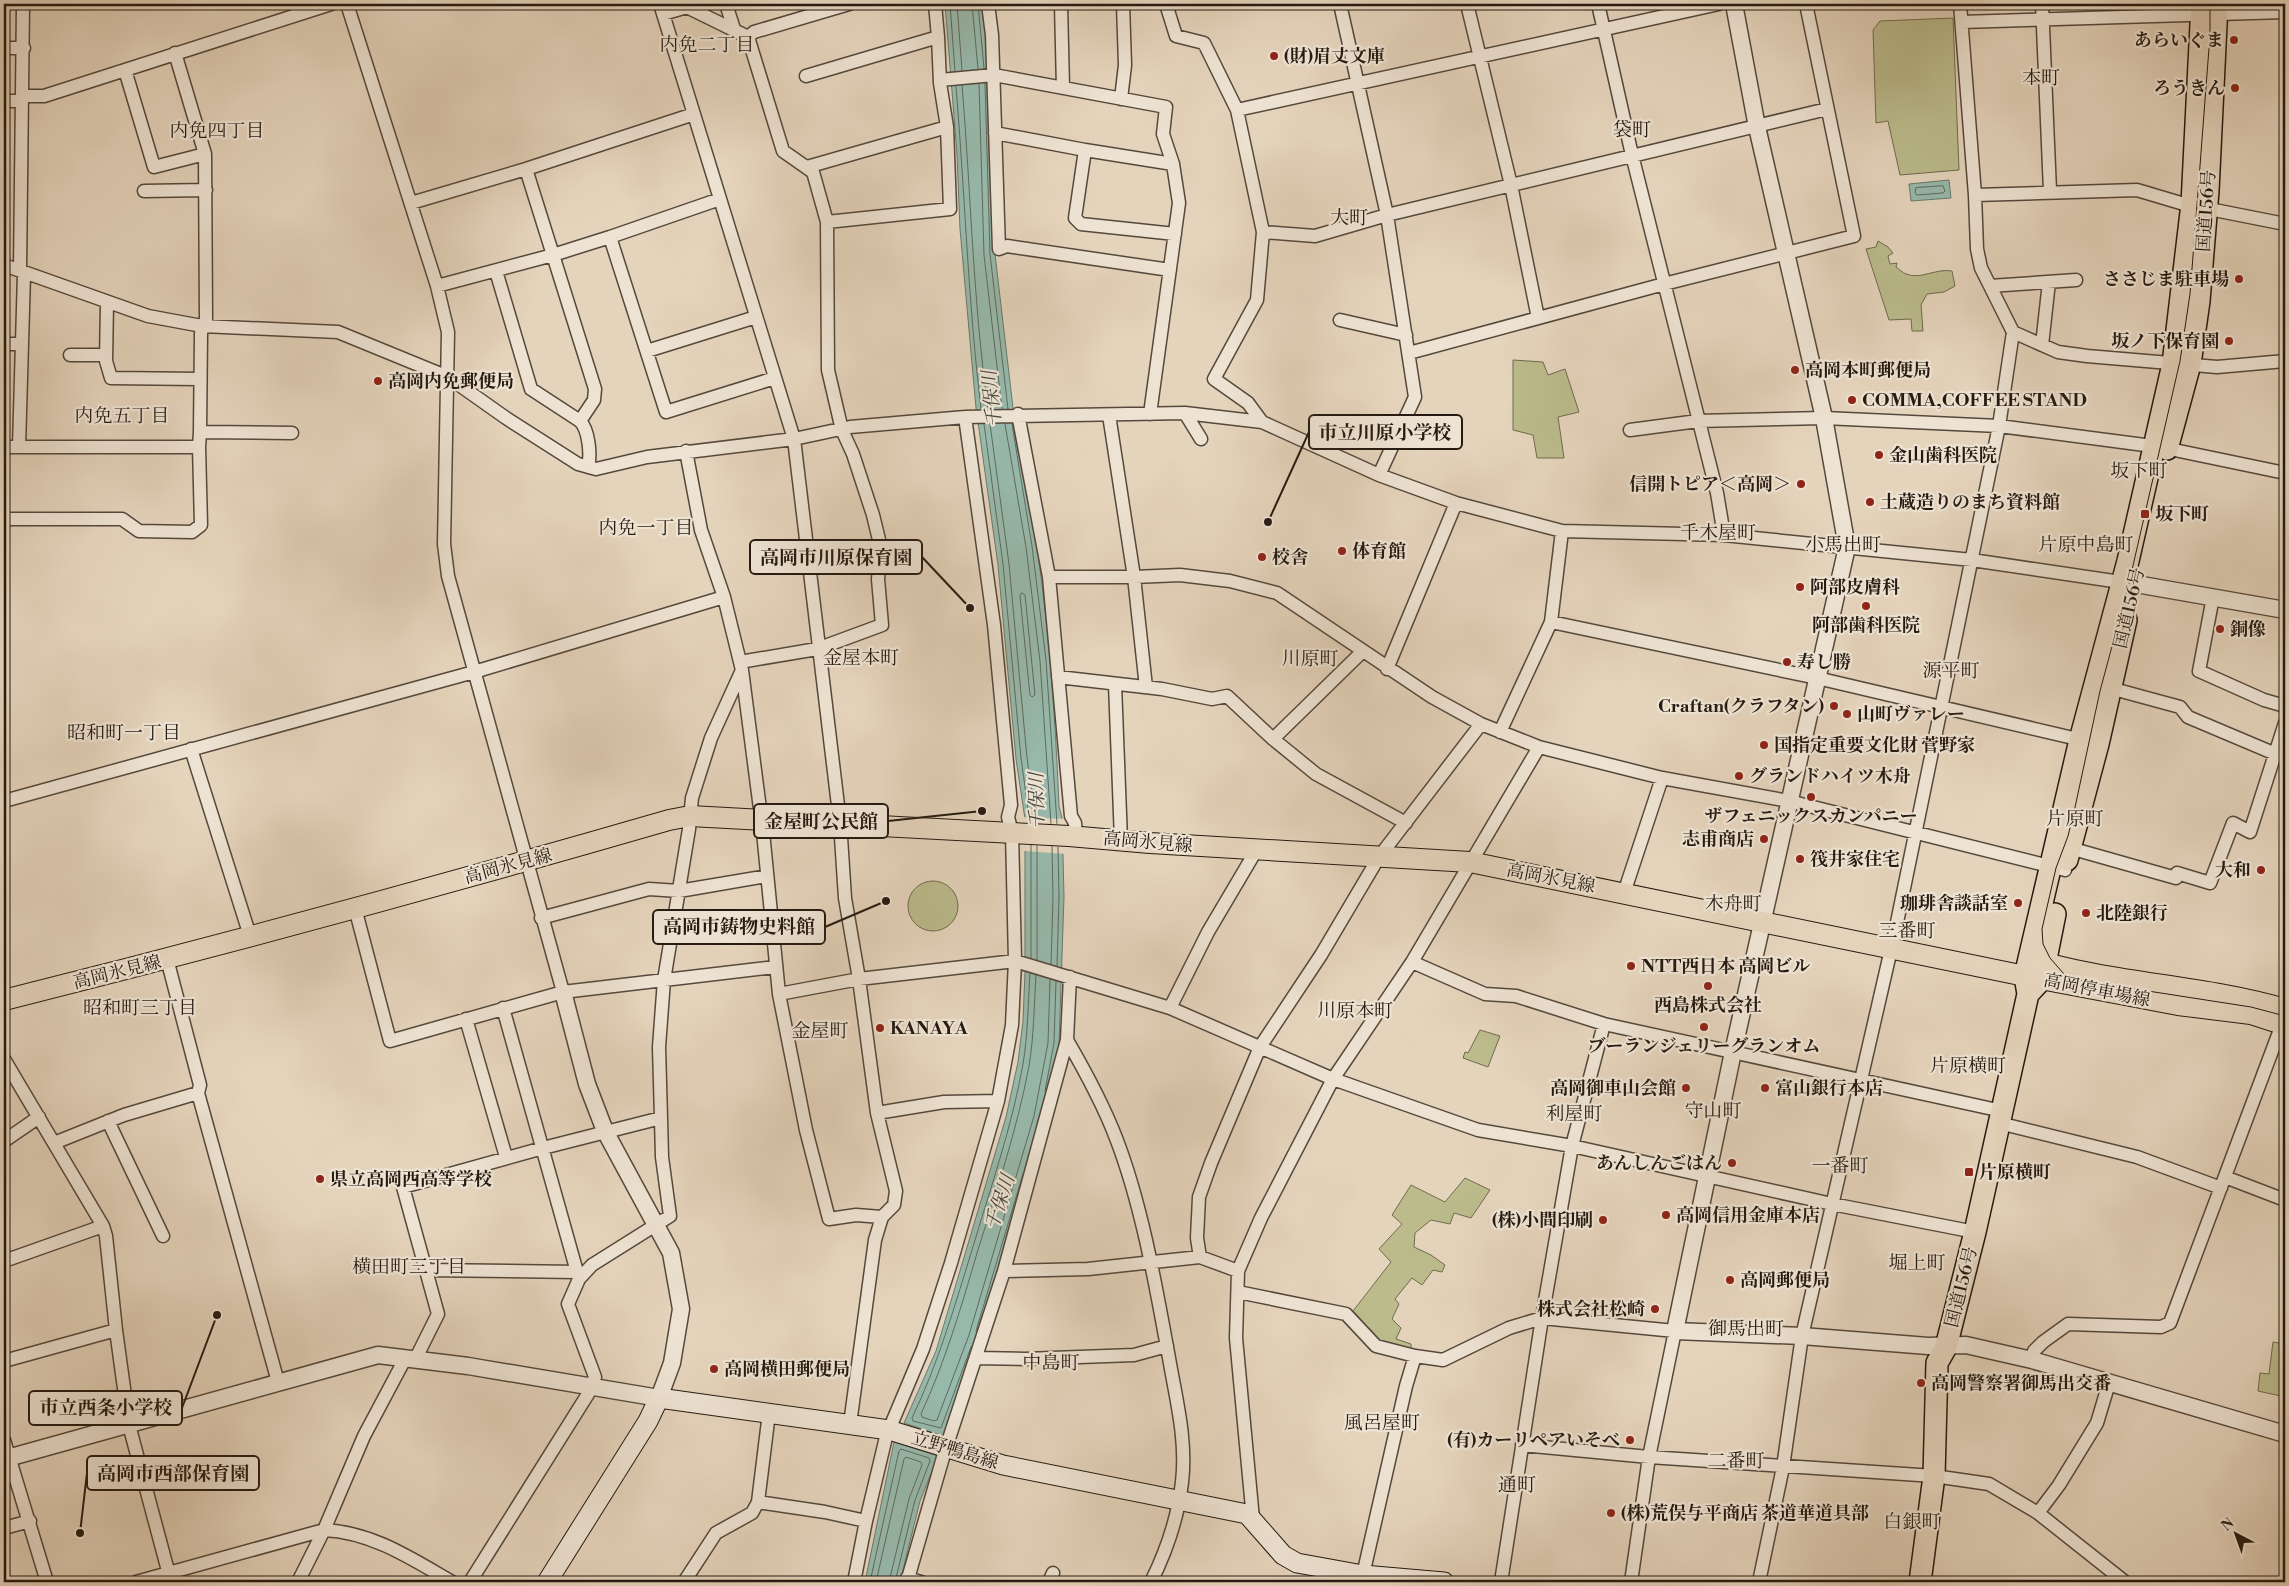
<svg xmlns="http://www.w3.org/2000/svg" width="2289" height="1586" viewBox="0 0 2289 1586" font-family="'Libre Bodoni','Noto Serif JP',serif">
<rect width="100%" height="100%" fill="#e5d4bc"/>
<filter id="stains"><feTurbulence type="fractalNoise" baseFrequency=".004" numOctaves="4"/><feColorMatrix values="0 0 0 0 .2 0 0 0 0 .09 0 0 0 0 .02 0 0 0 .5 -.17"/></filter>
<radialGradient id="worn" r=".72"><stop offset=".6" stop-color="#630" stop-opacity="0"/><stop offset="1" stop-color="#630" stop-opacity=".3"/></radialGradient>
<path fill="#bbbb8c" stroke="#706a4e" d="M1953,18L1959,170L1900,175L1888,121L1876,123L1873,30L1880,21Z
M1878,241L1888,247L1893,253L1888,256L1890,264L1897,263L1896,267C1899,269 1903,273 1906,274C1920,280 1937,268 1952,271L1955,286L1944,292L1927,294L1921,305L1923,331H1912L1911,319L1889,320L1866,249L1876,247Z
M1513,360L1543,362L1548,375L1565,369L1579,412L1558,417L1564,458H1537L1533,435L1513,430Z
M908 906a25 25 0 1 1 50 0a25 25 0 1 1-50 0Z
M1480,1030L1500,1036L1488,1067L1463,1058L1465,1052L1468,1053Z
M1465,1178L1490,1190L1471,1218L1454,1213L1450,1224L1431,1220L1415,1233L1414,1247L1431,1255L1445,1265L1442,1272L1433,1270L1422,1285L1412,1278L1395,1299L1399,1304L1392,1319L1401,1328L1396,1339L1411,1344V1350L1381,1342L1353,1311L1391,1262L1379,1249L1402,1224L1392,1215L1411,1185L1445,1202Z
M2273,1342L2285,1344V1397L2258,1391L2260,1373L2269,1374Z"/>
<path fill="#97b9ab" stroke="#69796d" d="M945,4H983L989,64L995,254L1013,408C1021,440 1026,473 1031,506C1047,606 1055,705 1059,806L1062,818L1064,897L1059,1044L1054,1073L1045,1118L965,1380L943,1436L904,1423L936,1351L1006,1117L1018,1062L1023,1021L1025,972V819L1016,759L998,565L976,408L960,229L957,154Z
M1949,180L1951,198L1911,201L1909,184Z
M894,1442L938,1456L920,1501L900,1582H865Z"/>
<path fill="#e5d4bc" d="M1022,817L1064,819L1066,854L1024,851Z"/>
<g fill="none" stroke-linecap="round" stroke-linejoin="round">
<path stroke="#5e6a5e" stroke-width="1" d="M950,4L955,71
M957,4L962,70
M972,4L978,69
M978,4L984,68
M985,83L990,254L1008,409
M979,84L984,255L1002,409
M962,85C971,193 973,302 988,409
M956,86C965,194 968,302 981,409
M1943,186L1945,191L1943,193L1917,195L1915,193L1916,188Z
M984,424L1003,564L1021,758L1030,823
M990,424L1009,564L1027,758L1036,823
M1005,424L1026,547L1040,661L1051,824
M1012,424L1032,546L1046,660L1057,824
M1022,593L1025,595L1035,695L1032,697L1030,695L1020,596Z
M1031,958V845
M1037,960V846
M1051,964L1053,897L1052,846
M1057,966L1059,897L1058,847
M1036,975C1034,1006 1034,1036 1029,1066C1017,1130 996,1192 977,1253C961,1308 945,1362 921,1414L922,1417L934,1421L937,1420L969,1335L1034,1116L1048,1043L1050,980
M1045,1091L1054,1043L1056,981
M976,1331L1023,1174
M971,1347L941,1428L913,1421L912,1418C938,1364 954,1308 972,1250C990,1189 1012,1127 1023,1064C1028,1034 1028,1004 1030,973
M870,1582L899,1451L901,1449L929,1458L930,1461L915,1500L895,1582
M876,1582L904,1459L906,1457L921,1462L922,1465L909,1499L889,1582"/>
<g stroke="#55483c" stroke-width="15">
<path id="minor" d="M347,4L437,286L448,332L444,544L448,576L563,992
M660,4L794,439L840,822L845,898L859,979L877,1113L896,1191L894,1205L882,1217L875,1240L850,1424
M726,4L734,29
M935,4L938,37
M988,4L992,35L999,249L1007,246L1170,270
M1061,4L1063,88
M1166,4L1176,36L1204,43L1237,110L1263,232L1257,300L1214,379L1248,403L1262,422
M1340,4L1387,215L1415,397L1379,475
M1467,4L1511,185L1538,318
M1598,4L1632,155L1717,493L1724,535
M2042,4L2050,191
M663,14L687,7L748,37L783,151L813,172L827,222L828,370L842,430L853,454L873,515L881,548L878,579L882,625L817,649L740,662
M1962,22L2285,12
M748,37L754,32L849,4
M4,48H24
M175,53L205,154L206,320L202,326L201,334L200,432
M125,70L154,167L205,154
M806,76L938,37L940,83L947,127
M940,80L994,75L1166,107L1163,134L1173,164L1179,203L1150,414
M22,96H44L331,4
M1121,99L1125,65L1123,4
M4,101H22
M1237,110L1719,4
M995,133L1085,150
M1173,164L1085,150L1075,218L1081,224L1175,234
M807,167L947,127L950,209L827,222
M144,191L206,190
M1975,195L2137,190L2184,204L2285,224
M720,199L610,237L666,412L775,378
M411,203L526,169L694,114
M1263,232L1315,236L1387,215L1827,109
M4,265L148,316L202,326L338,332L448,377L506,418L578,464L596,469L647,457L794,439L850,427L965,417L1185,413L1262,422L1379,475L1456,503L1562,531L1724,535L1972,560L2127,583
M20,270L23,4
M496,271L531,389L580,421
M437,286L553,255L526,169
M1990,286L2076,280
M107,302L106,361L111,378L200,379
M1340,320L1406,335
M2013,332L2058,352L2087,356L2217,367L2285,361
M4,344H22
M2042,345L2049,282
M647,351L756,317
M1409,353L1664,284L1854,236L1806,4
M70,355H106
M1185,413L1201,439
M1018,414L1049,577L1071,816L1075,823L1076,836
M1109,415L1134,577L1146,687
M1630,430L1698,421L1824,418L1999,426L2160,447L2285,473
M4,447H199L200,432L292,433
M19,447L24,274
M686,451L701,530L724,597L742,670L763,832L779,994L806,1130L829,1219L856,1215L882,1217
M588,467C591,455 589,430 580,421L594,400L595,389L553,255L610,237
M4,519H122L139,531L192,532L201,525L199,447
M1049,577H1134L1180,575L1230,581L1277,593L1432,697L1481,724L1539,747L1662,778L1789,801L2065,870
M2213,597L2199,671L2264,700L2285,706
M1551,622L1817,678L2086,741
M1387,669L1456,503
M1058,677L1162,689L1212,699L1227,696L1273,739L1316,774L1406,823
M1115,684L1121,840
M2110,688L2180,707L2188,717L2285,758
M1500,732L1551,622L1562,531
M1273,739L1363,651
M191,749L250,936
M4,801L474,672L724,597
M2070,848L2176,878L2177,873L2210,883L2233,823L2250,832L2285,723
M1624,893L1662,778
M355,908L390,1041L563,992L775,967
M541,918L649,889L679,891L767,876
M167,959L200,1085L198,1093L278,1382
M1412,962L1485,994L1516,996L1604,1024L2002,1111
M779,994L859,979L1015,961L1170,1008L1333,1079L1478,1130L1572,1146L1832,1204L1975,1232
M1170,1008L1208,932L1257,849
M466,1019L506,1157
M1067,1040C1085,1071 1103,1104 1116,1138C1142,1205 1156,1287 1169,1358C1176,1399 1187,1440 1182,1482C1178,1517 1167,1550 1151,1582
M4,1059L103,1226L106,1236L116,1330L129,1425L171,1582
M877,1113L944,1102L998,1101
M108,1121L163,1236
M1999,1123L2137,1157L2221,1188
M4,1141L39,1117
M54,1143L124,1115L198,1093
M2225,1177L2285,1200
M1200,1257L1197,1238L1199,1197L1211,1163L1260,1047L1321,955L1379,857L1481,724
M4,1261L103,1226
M426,1270L577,1272
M1004,1271L1088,1269L1200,1257L1238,1271
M579,1279L592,1265L670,1216L662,1157L661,1118L659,1047L664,980L689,829L692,798L711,738L742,670
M1238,1292L1346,1314L1376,1346L1415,1356L1443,1360L1509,1328L1542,1318L1675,1331L1649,1457L1631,1582
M416,1358L438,1314L403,1187L543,1148L661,1118
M976,1358L1025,1359L1134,1355L1167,1346
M2032,1360L2034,1351L2043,1342L2068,1324L2161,1327L2170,1323L2284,1019
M4,1361L116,1330
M4,1440L47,1582
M1522,1445L1649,1457L1934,1476L1989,1484L2038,1513L2125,1582
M758,1502L825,1512L866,1521
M2038,1513L2059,1485L2097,1423L2109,1383
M1253,1519L1236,1338L1238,1271L1261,1218L1333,1079L1412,962L1539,747
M4,1528L30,1521
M1363,1575L1406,1386L1415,1356
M907,1578L921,1582
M136,1582L324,1530C372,1532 412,1559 452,1582
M298,1582L324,1530L364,1436L406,1357
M470,1582L588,1394L595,1377L568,1304L579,1279L503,1008
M684,1582L716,1533L752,1513L758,1502L769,1413
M854,1582L866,1521L886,1437L923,1349L951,1263L998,1101L1012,1025L1015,961L1012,833L1008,817L1011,805L994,625L965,417
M907,1582L944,1454L1004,1271L1067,1040L1070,977
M1049,1582L1053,1573
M1501,1582L1542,1318L1572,1146L1604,1024
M1759,1582L1783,1467L1802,1336L1895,932L1999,426L2013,332L1981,268L1977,249L1975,195L1960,4"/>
</g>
<g stroke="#55483c" stroke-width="19">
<path id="tertiary" d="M1734,4L1757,127L1824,418L1847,547L1733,1052L1675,1331L1802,1336L1928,1346L1966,1345L2032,1360L2285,1434
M2136,584L2285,610
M4,1459L378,1355L468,1366L659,1398L672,1363L681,1309L671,1253L605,1131L587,1084L563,992"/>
</g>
<g stroke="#251a11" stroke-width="21">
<path id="secondary" d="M547,1582L648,1421L659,1398L889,1430L1003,1465L1247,1514L1283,1555L1297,1563L1363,1575L1444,1582"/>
</g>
<g stroke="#251a11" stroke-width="22">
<path id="primary" d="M2031,972L2045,963C2124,984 2207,986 2285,1009
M4,1000C227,944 448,884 669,820L690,816L1069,836L1150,843L1470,862L2025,976L2178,1005L2251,1014L2285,1025"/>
</g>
<g stroke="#251a11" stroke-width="24">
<path id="trunk" d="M2167,449L2190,364L2199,301L2208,191L2217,4
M2067,860L2098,744L2126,620
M2028,994L2042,979L2055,914
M1920,1582L1934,1476L1937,1363L1946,1347L1975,1232L2028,994L2025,976L2080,740L2128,561L2173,364L2192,204L2202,4"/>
</g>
<use href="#minor" stroke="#eee3d3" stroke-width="12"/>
<use href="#tertiary" stroke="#eee3d3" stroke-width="16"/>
<use href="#secondary" stroke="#eee3d3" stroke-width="19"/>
<use href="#primary" stroke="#e5d4bc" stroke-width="20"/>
<use href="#trunk" stroke="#e5d4bc" stroke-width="21"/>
<path stroke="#251a11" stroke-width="1" d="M2210,4V35L2197,205L2190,294L2180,361L2129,583L2100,691L2074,812L2068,836L2056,868L2042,929L2043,944L2050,958L2064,974L2077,980L2251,1007L2285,1016"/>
</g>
<g fill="#8f2418" stroke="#eee3d3" stroke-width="2">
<circle cx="2234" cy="40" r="5"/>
<circle cx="1274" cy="56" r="5"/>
<circle cx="2235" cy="88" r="5"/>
<circle cx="2239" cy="279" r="5"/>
<circle cx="2229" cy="341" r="5"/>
<circle cx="1795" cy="370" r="5"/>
<circle cx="378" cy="381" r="5"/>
<circle cx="1852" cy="400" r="5"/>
<circle cx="1879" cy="455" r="5"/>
<circle cx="1801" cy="484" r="5"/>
<circle cx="1870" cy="502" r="5"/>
<rect x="2140" y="509" width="10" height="10" rx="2.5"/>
<circle cx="1342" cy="551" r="5"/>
<circle cx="1262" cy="557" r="5"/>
<circle cx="1800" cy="587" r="5"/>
<circle cx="1866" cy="606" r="5"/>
<circle cx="2220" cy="629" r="5"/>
<circle cx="1787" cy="662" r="5"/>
<circle cx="1834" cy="706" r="5"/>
<circle cx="1847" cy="714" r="5"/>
<circle cx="1764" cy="745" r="5"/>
<circle cx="1739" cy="776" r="5"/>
<circle cx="1811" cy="797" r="5"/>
<circle cx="1764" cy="839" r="5"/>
<circle cx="1800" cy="859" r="5"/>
<circle cx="2261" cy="870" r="5"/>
<circle cx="2018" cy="903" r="5"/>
<circle cx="2086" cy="913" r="5"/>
<circle cx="1631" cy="966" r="5"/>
<circle cx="1708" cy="986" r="5"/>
<circle cx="1704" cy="1027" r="5"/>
<circle cx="880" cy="1028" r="5"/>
<circle cx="1686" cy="1088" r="5"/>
<circle cx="1765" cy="1088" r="5"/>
<circle cx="1732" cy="1163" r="5"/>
<rect x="1964" y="1167" width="10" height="10" rx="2.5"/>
<circle cx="320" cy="1179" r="5"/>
<circle cx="1666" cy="1215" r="5"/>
<circle cx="1603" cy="1220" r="5"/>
<circle cx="1730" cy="1280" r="5"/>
<circle cx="1655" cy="1309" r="5"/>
<circle cx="714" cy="1369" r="5"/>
<circle cx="1921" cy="1383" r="5"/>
<circle cx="1630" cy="1440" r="5"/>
<circle cx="1611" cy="1513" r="5"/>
</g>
<g text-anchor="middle" stroke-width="4.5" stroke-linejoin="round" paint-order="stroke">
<g font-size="18" font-weight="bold" fill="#251a11" stroke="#eee3d3" text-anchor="start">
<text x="2224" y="46" text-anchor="end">あらいぐま</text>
<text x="1284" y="62">(財)眉丈文庫</text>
<text x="2225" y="94" text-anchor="end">ろうきん</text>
<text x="2229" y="285" text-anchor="end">ささじま駐車場</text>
<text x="2219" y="347" text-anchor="end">坂ノ下保育園</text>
<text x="1805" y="376">高岡本町郵便局</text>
<text x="388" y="387">高岡内免郵便局</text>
<text x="1862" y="406">COMMA,COFFEE STAND</text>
<text x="1889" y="461">金山歯科医院</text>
<text x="1791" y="490" text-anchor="end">信開トピア＜高岡＞</text>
<text x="1880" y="508">土蔵造りのまち資料館</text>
<text x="2155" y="520">坂下町</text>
<text x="1352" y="557">体育館</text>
<text x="1272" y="563">校舎</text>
<text x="1810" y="593">阿部皮膚科</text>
<text x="1866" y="631" text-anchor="middle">阿部歯科医院</text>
<text x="2230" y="635">銅像</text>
<text x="1797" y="668">寿し勝</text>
<text x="1824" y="712" text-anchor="end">Craftan(クラフタン)</text>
<text x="1857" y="720">山町ヴァレー</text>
<text x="1774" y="751">国指定重要文化財 菅野家</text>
<text x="1749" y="782">グランドハイツ木舟</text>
<text x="1811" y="822" text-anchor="middle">ザフェニックスカンパニー</text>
<text x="1754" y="845" text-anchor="end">志甫商店</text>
<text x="1810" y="865">筏井家住宅</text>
<text x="2251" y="876" text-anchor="end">大和</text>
<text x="2008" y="909" text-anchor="end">珈琲舎談話室</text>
<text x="2096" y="919">北陸銀行</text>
<text x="1641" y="972">NTT西日本 高岡ビル</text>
<text x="1708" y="1011" text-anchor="middle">西島株式会社</text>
<text x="890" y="1034">KANAYA</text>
<text x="1704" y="1052" text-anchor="middle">ブーランジェリーグランオム</text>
<text x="1676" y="1094" text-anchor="end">高岡御車山会館</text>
<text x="1775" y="1094">富山銀行本店</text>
<text x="1722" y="1169" text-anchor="end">あんしんごはん</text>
<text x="1979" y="1178">片原横町</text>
<text x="330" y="1185">県立高岡西高等学校</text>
<text x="1676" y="1221">高岡信用金庫本店</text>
<text x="1593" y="1226" text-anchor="end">(株)小間印刷</text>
<text x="1740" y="1286">高岡郵便局</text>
<text x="1645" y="1315" text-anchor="end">株式会社松崎</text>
<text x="724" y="1375">高岡横田郵便局</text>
<text x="1931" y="1389">高岡警察署御馬出交番</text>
<text x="1620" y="1446" text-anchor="end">(有)カーリペアいそべ</text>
<text x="1621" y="1519">(株)荒俣与平商店 茶道華道具部</text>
</g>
<g font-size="18" fill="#251a11" stroke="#eee3d3">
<text transform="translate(2206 211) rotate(-86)" y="6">国道156号</text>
<text transform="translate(2129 608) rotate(-77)" y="6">国道156号</text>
<text transform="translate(1148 842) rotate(5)" y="6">高岡氷見線</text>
<text transform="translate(508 866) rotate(-15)" y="6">高岡氷見線</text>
<text transform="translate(1551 878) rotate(11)" y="6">高岡氷見線</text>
<text transform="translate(117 972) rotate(-14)" y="6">高岡氷見線</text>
<text transform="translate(2097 990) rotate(11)" y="6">高岡停車場線</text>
<text transform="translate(1961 1287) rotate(-76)" y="6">国道156号</text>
<text transform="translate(955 1450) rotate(17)" y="6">立野鴨島線</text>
</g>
<g font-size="19" fill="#251a11" stroke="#eee3d3">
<text x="707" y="51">内免二丁目</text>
<text x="2041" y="84">本町</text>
<text x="1632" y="136">袋町</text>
<text x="217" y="137">内免四丁目</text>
<text x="1349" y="224">大町</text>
<text x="122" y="422">内免五丁目</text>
<text x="2139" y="477">坂下町</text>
<text x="646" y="534">内免一丁目</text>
<text x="1718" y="539">千木屋町</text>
<text x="1843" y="551">小馬出町</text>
<text x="2086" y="551">片原中島町</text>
<text x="861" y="664">金屋本町</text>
<text x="1310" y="665">川原町</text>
<text x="1951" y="677">源平町</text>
<text x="124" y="739">昭和町一丁目</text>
<text x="2075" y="825">片原町</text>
<text x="1733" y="910">木舟町</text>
<text x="1907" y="937">三番町</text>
<text x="140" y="1014">昭和町三丁目</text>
<text x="1355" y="1017">川原本町</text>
<text x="820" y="1037">金屋町</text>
<text x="1968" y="1072">片原横町</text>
<text x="1713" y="1117">守山町</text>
<text x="1574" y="1120">利屋町</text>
<text x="1840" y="1172">一番町</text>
<text x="1917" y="1269">堀上町</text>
<text x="409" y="1273">横田町三丁目</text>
<text x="1746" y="1335">御馬出町</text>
<text x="1051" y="1369">中島町</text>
<text x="1382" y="1429">風呂屋町</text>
<text x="1736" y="1467">二番町</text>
<text x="1517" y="1491">通町</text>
<text x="1912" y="1528">白銀町</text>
</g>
<g font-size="19" font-style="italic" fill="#474a3f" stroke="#eee3d3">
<text transform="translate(991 399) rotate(-96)" y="7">千保川</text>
<text transform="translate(1036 801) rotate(-91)" y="7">千保川</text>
<text transform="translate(999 1202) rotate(-72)" y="7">千保川</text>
</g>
</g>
<path fill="none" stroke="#251a11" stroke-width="2" d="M1268 522L1309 432M970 608L922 557M982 811L888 821M886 901L825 927M217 1315L182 1408M80 1533L87 1473"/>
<g fill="#251a11" stroke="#eee3d3" stroke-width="2">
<circle cx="1268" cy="522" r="5"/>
<circle cx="970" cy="608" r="5"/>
<circle cx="982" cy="811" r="5"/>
<circle cx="886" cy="901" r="5"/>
<circle cx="217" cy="1315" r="5"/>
<circle cx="80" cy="1533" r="5"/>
</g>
<g fill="#eee3d3" stroke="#251a11" stroke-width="2">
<rect x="1309" y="415" width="153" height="34" rx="5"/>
<rect x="750" y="540" width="172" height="34" rx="5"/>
<rect x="754" y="804" width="134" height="34" rx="5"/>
<rect x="653" y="910" width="172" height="34" rx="5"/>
<rect x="29" y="1391" width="153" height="34" rx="5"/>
<rect x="87" y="1456" width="172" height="34" rx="5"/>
</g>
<g font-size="19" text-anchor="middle" font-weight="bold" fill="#251a11">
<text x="1385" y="439">市立川原小学校</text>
<text x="836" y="564">高岡市川原保育園</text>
<text x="821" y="828">金屋町公民館</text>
<text x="739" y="933">高岡市鋳物史料館</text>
<text x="106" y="1414">市立西条小学校</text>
<text x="173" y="1480">高岡市西部保育園</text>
</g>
<rect width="2289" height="1586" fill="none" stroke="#e5d4bc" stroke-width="20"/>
<rect x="5" y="5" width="2279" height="1576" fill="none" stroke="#251a11" stroke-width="2.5"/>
<rect x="10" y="10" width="2269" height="1566" fill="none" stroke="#251a11"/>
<g transform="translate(2236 1534) rotate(319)" stroke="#eee3d3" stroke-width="4" paint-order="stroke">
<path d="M0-4L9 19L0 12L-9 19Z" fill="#251a11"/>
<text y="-8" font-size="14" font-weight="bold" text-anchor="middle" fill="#251a11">N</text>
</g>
<rect width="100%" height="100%" filter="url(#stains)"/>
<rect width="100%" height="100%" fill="url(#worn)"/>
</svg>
